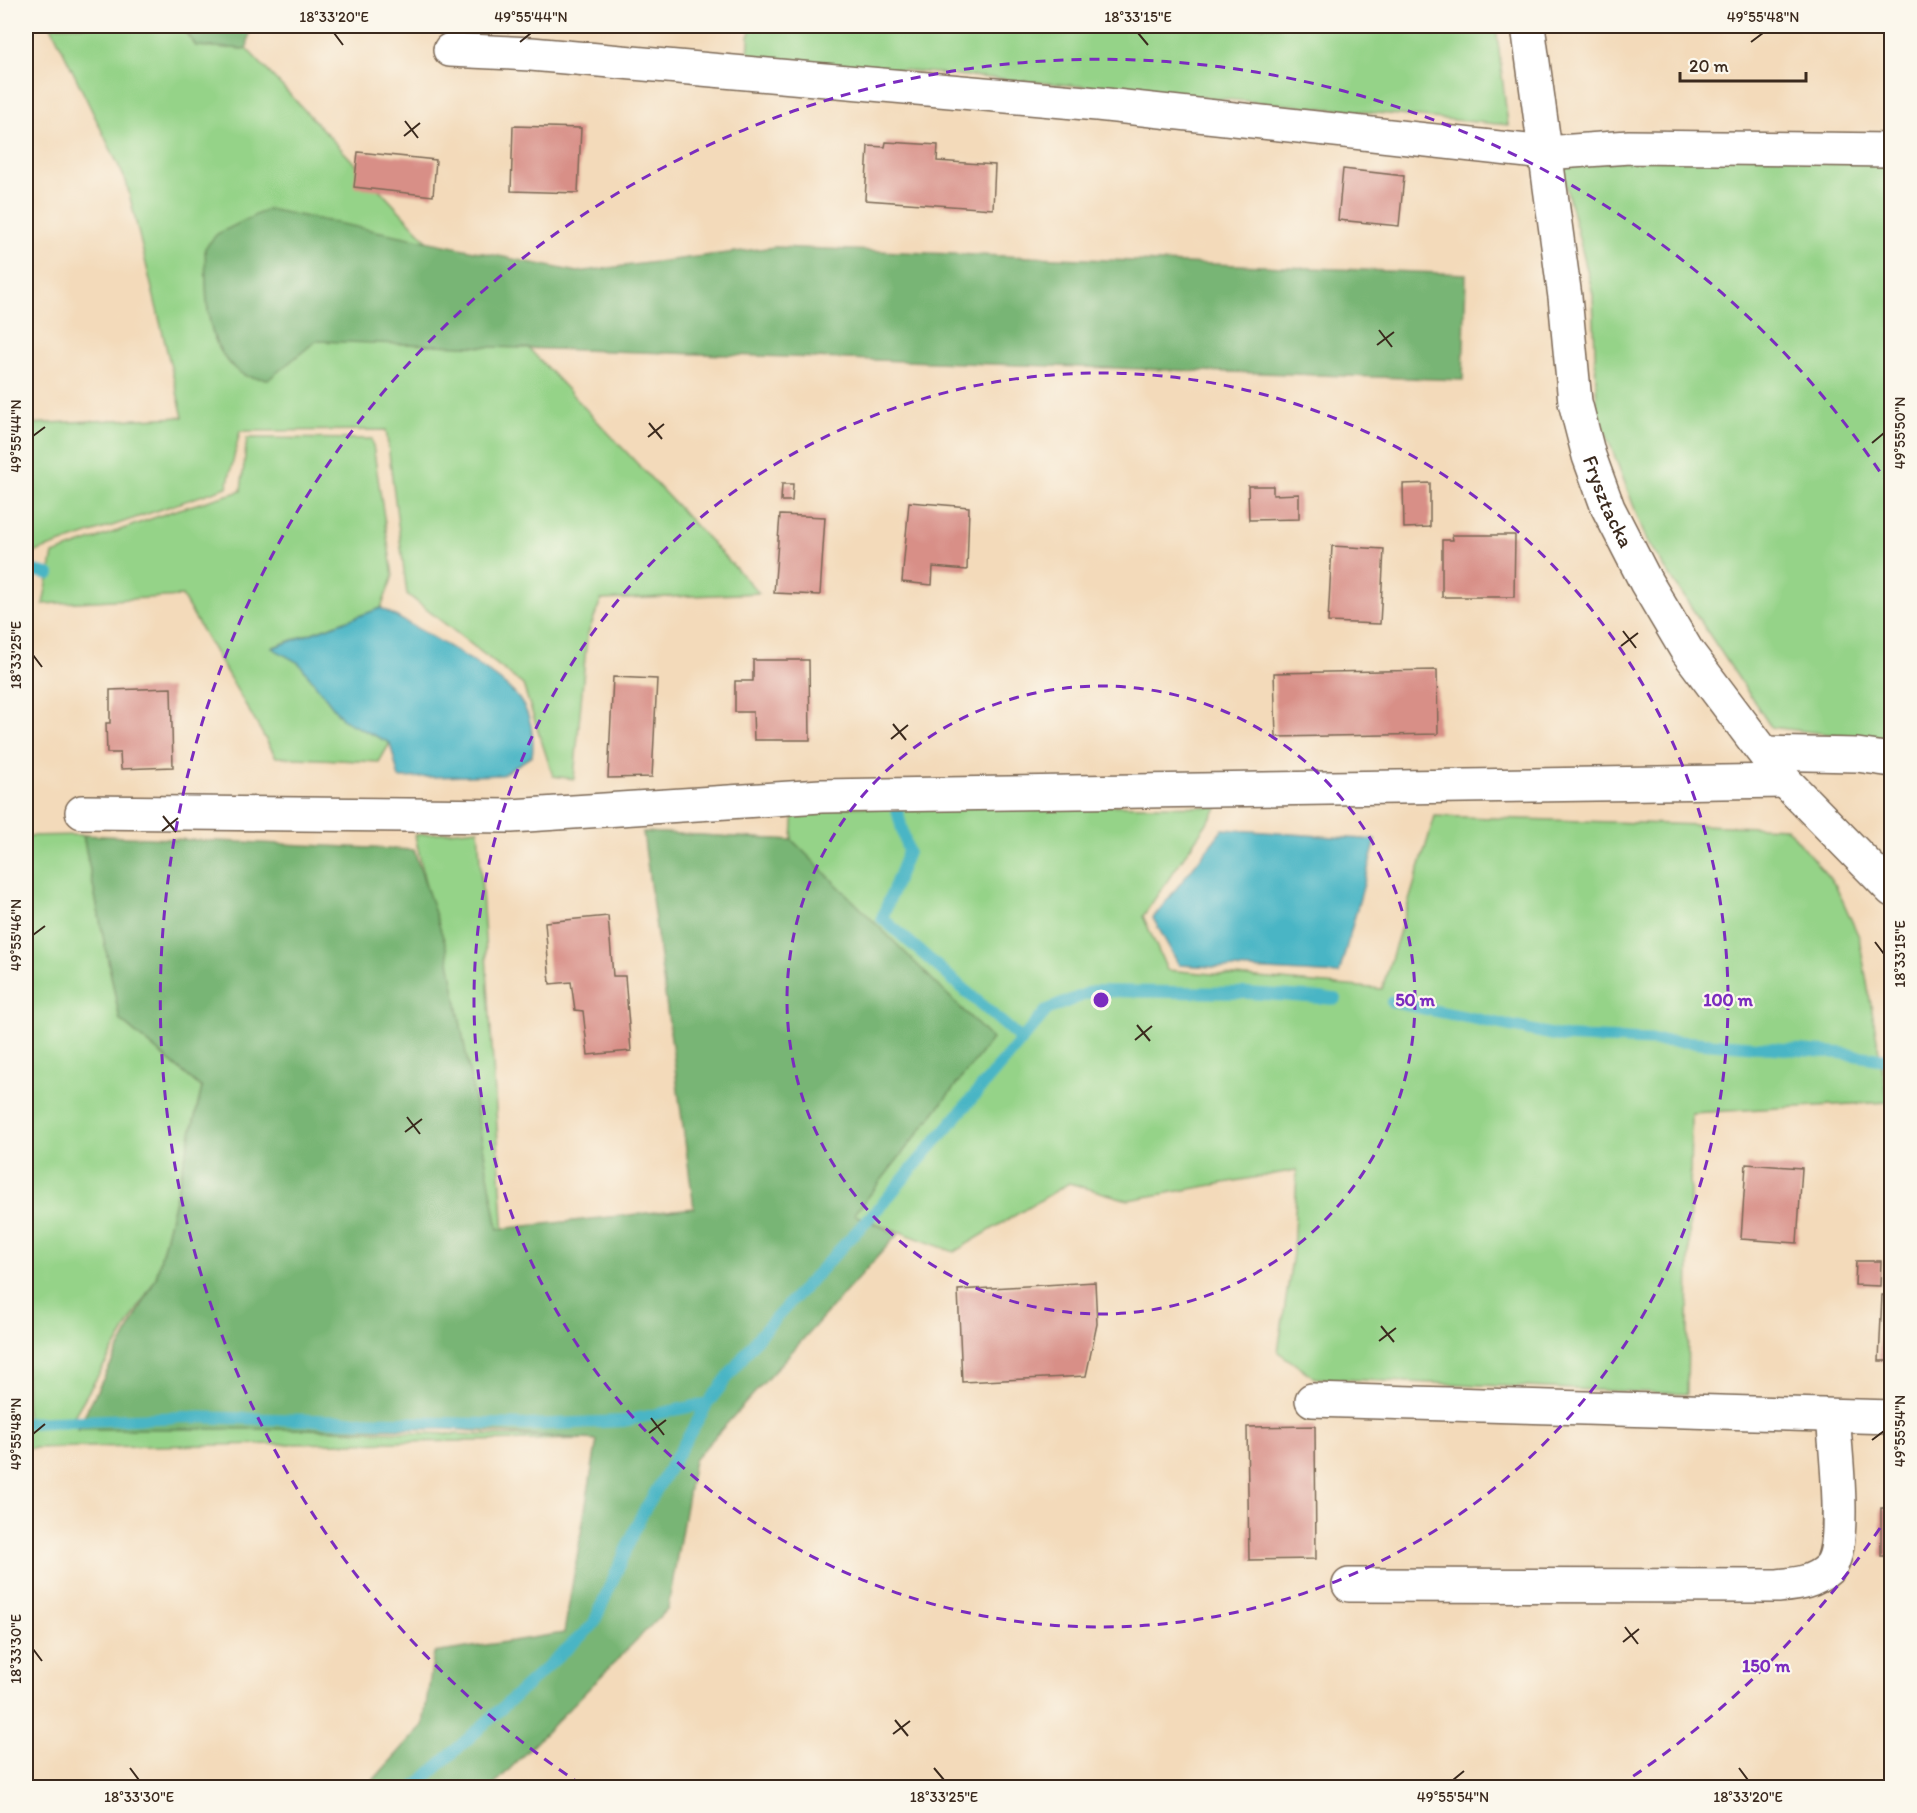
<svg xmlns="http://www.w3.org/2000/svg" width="1917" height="1813" viewBox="0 0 1917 1813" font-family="Itim,sans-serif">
<rect width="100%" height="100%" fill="#fbf7ec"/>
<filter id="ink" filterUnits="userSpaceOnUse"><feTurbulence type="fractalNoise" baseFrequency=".0167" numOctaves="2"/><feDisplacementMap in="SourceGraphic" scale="12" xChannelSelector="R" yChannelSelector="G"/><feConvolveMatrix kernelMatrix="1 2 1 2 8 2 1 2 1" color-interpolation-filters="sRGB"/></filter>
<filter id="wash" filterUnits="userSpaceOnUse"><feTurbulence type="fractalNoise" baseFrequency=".008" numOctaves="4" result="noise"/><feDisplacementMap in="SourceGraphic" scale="24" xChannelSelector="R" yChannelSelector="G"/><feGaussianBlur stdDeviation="1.35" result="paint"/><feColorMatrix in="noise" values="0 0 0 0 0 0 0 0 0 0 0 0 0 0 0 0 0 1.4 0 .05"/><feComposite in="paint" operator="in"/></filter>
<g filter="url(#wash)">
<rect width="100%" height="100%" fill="#f3daba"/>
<path fill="#95d388" stroke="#687e53" stroke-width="1.5" d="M51,26H180L196,46L247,49L759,593L601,600L587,636L574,779L553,776L523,685L407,594L386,430L240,431L227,487L26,555V424L183,417L126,181Z
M750,26H1496L1508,125L748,56Z
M1891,135V742L1771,727L1647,541L1597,410L1593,294L1561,166Z
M247,438L372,439L393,576L381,608L273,647L299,663L343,720L390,743L379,762L276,757L182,596L43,604L53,554L173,511L241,491Z
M1016,804L1218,807L1143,916L1167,970L1382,989L1435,816L1787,828L1836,886L1859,937L1888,1102L1691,1113L1687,1394L1315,1378L1278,1352L1293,1253L1297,1170L1128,1200L1069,1183L954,1252L836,1208L643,832L792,840L794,808Z
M478,829L504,1236L496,1264L445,978L415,835Z
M83,835L120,1020L202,1088L156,1278L71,1421L597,1439L26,1448V836Z"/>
<path fill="#78b574" stroke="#5a7049" stroke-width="1.5" d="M182,26H250L247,49L196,46Z
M268,209L577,272L775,247L1466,274L1463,380L316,341L269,379C261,378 248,379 242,374C201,346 207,291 205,248L217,234Z
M643,832L792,840L992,1039L854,1215L898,1234L694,1460L668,1608L492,1787H367L423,1725L434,1653L564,1633L597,1440L447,1429H77L156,1278L202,1088L120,1020L83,835L414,850L447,949L498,1229L694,1208Z"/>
<path fill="#49b5c5" stroke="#427072" stroke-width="1.5" d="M381,608C417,629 496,669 519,699C531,715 535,737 532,756L502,775L399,778L390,743L343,720L299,663L272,648Z
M1223,829L1376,840L1339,974L1179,965L1153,918Z"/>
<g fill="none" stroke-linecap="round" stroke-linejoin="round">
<path stroke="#49b5c5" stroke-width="12" d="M26,569L49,574
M897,810L908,852L882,918L1022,1040
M1392,1002L1564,1037L1690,1042L1840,1053L1886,1060
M26,1423L185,1417L529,1425L624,1421L708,1403
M414,1788L593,1625L641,1516L708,1403L759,1336L883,1203L1047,1010L1093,991L1248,993L1335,999"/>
</g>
<g id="blocks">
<path fill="#d88f87" d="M513,126L581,128L578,193L511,191Z
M886,142L938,145L937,161L995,165L993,209L865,200L868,146L885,147Z
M358,152L436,160L433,196L354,187Z
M1343,169L1404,176L1399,226L1338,220Z
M1430,483V527L1404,528L1403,484Z
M782,484H793L792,501H781Z
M1248,486H1273V495L1299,494V519L1249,520Z
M909,502L969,507L967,570L933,567L932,585L902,582Z
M780,515L825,517L820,595L774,593Z
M1452,535H1515L1514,597H1442V540H1453Z
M1332,546L1384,549L1380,624L1328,622Z
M753,660H809L810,740H754L753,712H735V681H753Z
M1437,670L1438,734L1276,737L1274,673Z
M613,677L657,679L652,777L608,778Z
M171,688L173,767L121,769L120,753H107L106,723H110V690Z
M608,916L613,976H625L631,1051L588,1055L583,1011L575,1010L571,982L550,984L545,922Z
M1746,1164L1802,1168L1797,1243L1741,1239Z
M1856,1261H1881L1880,1286L1855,1285Z
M1095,1282L1097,1324L1086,1376L962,1382L958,1290Z
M1882,1295H1892L1889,1361H1879Z
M1315,1426L1316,1559L1249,1560L1247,1427Z
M1881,1508H1892V1556H1881Z"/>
</g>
</g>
<g filter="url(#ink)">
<use href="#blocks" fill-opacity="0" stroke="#7b6855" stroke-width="1.5"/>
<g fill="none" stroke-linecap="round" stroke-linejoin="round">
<g stroke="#7b6855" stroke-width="36">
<g id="minor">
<path id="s1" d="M1528,26L1565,297L1575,402L1589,456L1608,508L1646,582L1687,651L1785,781L1892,890"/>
<path d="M450,50L531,54L1097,104L1545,153L1629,147L1892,150"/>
<path d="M1765,753L1857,755L1892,760"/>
<path d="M82,812L511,816L821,796L1785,781"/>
<path d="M1312,1400L1892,1417"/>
<path d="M1349,1585L1777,1586C1797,1584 1813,1583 1828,1569C1848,1551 1835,1444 1833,1416"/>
</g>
</g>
<use href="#minor" stroke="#fff" stroke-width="33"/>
</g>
</g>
<path fill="none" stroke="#3b2a1e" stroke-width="2" d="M334,33L343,45M1138,33L1148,45M520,42L531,33M1751,42L1763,33M405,121L418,138M404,136L420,123M1379,330L1392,347M1377,345L1394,332M649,423L662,439M33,436L45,427M648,437L664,424M1872,443L1884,433M1623,631L1636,648M1621,646L1638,633M33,655L42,667M893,724L906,740M891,739L908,725M163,816L176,832M162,831L178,818M33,935L45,926M1875,942L1884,954M1137,1025L1150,1041M1135,1040L1152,1026M407,1117L420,1134M405,1132L422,1119M1381,1326L1394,1342M1379,1341L1396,1328M651,1418L664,1435M649,1433L666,1420M33,1434L45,1424M1872,1440L1884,1431M1625,1627L1638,1644M1623,1642L1639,1629M33,1649L42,1661M895,1720L908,1736M893,1734L910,1721M130,1768L139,1780M934,1768L944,1780M1739,1768L1748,1780M1453,1780L1464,1771"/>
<g fill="none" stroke="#7b2cbf" stroke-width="3" stroke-dasharray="10 8">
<circle cx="1101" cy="1000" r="314"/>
<circle cx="1101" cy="1000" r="627"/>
<path d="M1890 1513A941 941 0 0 1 1620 1785M582 1785A941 941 0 1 1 1890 487"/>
</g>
<g text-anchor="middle" stroke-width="4.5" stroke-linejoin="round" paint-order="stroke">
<g font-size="21" fill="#3b2a1e" stroke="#fbf7ec">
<text dy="7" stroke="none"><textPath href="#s1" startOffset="484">Frysztacka</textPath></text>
</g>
</g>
<circle cx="1101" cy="1000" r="9" fill="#7b2cbf" stroke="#fbf7ec" stroke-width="3"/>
<g font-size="18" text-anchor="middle" font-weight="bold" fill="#7b2cbf" stroke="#fbf7ec" stroke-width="4.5" stroke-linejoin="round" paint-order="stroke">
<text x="1415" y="1006">50 m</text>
<text x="1728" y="1006">100 m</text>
<text x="1766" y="1672">150 m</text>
</g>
<rect width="1917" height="1813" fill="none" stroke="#fbf7ec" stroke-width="66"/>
<path d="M1680 72v9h126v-9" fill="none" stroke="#3b2a1e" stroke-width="3"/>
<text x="1689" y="72" font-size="18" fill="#3b2a1e" stroke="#fbf7ec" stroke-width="4.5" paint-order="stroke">20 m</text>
<rect x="33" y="33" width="1851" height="1747" fill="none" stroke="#3b2a1e" stroke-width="2"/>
<g font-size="15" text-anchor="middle" fill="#3b2a1e">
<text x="334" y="22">18°33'20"E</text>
<text x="531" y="22">49°55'44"N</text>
<text x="1138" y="22">18°33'15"E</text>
<text x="1763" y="22">49°55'48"N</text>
<text transform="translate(1900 433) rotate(-90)" y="5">49°55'50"N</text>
<text transform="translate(16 436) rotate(-90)" y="5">49°55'44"N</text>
<text transform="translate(16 655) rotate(-90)" y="5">18°33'25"E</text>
<text transform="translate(16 935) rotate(-90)" y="5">49°55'46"N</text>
<text transform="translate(1900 954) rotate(-90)" y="5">18°33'15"E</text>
<text transform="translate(1900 1431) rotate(-90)" y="5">49°55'54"N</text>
<text transform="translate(16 1434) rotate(-90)" y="5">49°55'48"N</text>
<text transform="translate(16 1649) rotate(-90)" y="5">18°33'30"E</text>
<text x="139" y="1802">18°33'30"E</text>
<text x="944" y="1802">18°33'25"E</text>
<text x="1453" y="1802">49°55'54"N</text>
<text x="1748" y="1802">18°33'20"E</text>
</g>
</svg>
